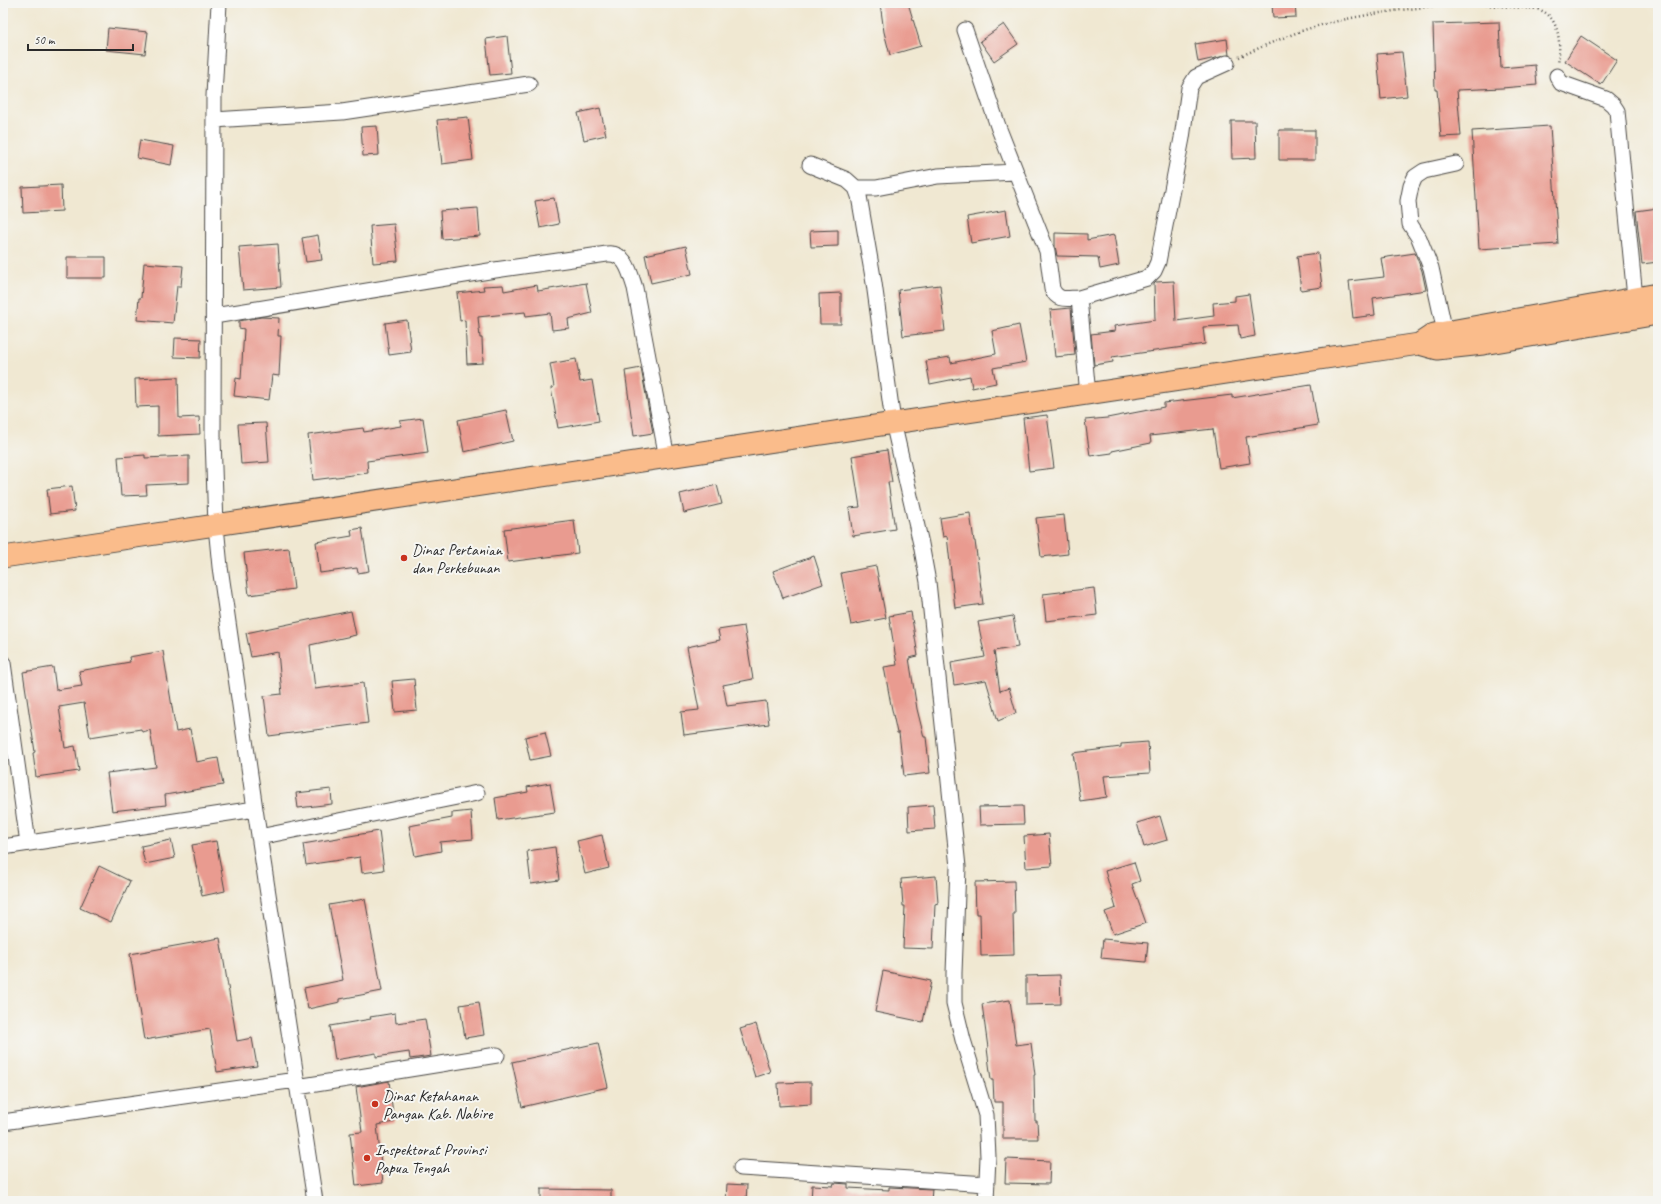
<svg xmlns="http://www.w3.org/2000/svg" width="1661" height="1204" viewBox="0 0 1661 1204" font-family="Caveat,sans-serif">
<rect width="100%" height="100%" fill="#f6f6f2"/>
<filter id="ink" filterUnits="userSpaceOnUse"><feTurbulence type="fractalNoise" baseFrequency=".025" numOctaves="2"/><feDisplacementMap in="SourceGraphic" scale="8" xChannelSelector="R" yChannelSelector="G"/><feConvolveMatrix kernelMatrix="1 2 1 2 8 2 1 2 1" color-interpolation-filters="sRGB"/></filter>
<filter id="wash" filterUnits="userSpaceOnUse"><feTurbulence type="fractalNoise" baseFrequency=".012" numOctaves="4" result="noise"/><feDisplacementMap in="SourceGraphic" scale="16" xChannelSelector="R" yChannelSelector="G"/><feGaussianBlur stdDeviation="0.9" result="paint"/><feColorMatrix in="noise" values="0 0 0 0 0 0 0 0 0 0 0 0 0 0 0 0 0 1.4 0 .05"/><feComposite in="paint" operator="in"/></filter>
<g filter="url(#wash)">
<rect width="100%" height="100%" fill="#f0e8d2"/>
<g id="blocks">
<path fill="#e99b90" d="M880,3H908L921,46L890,55L884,32Z
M1272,3H1295L1296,17L1273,18Z
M1499,22L1501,68L1535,65L1537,85L1502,88L1457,90L1461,136L1441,137L1437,90H1435L1433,24Z
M1004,24L1018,44L994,61L980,41Z
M108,28L148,32L145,54L106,50Z
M507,36L511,73L490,75L486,39Z
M1581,36L1617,60L1601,85L1565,61Z
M1227,39L1229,55L1198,62L1195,44Z
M1402,52L1407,96L1381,99L1377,54Z
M600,108L606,135L584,140L578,113Z
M468,117L473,160L442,164L437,120Z
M1231,121H1255L1256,158L1232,159Z
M377,126L379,155L363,156L361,127Z
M1550,126L1558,244L1479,249L1472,131Z
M1279,130H1315V160H1279Z
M140,140L174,146L171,165L137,158Z
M61,185L62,211L23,213L22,187Z
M554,198L559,224L540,228L535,201Z
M478,208L480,236L442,239L440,211Z
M1658,208V262L1642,264L1636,211Z
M1006,210L1010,236L971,243L967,217Z
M394,224L398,261L373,263L370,226Z
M838,230V246L811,247L810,231Z
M1055,233L1087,234V240L1114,235L1119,265L1100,269L1098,257L1057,256L1055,246Z
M318,235L322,260L306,262L302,238Z
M278,244L281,287L243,290L239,247Z
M686,246L692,274L651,283L645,255Z
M1318,253L1322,287L1301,290L1297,256Z
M1415,253L1422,271L1426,290L1373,298L1375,315L1353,318L1349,281L1384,277L1381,258Z
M67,257H106V278H67Z
M144,263L183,266L181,286H177L173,323L137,320L139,298H141Z
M1174,281L1176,321L1214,316L1213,303L1235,301V296L1249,294L1255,336L1240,339L1238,325L1203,327L1205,344L1112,357L1113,362L1094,365L1091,334L1115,331L1114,326L1155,320L1154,284L1156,282Z
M586,283L592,313L568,319L569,328L552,330L550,313L526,316L525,312L478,317L480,338H482L483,363L467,364L465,320L460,321L457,293L484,290L483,286L503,285L504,291L537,285L538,291Z
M940,285L945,331L903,336L898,290Z
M841,293V324H820L819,294Z
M1071,308L1075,355L1055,357L1050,310Z
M261,317L279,318L278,336H281L279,376L272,375L269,400L234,396L236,378L241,379L244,329L239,328V321Z
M407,320L411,352L389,355L385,323Z
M1019,325L1026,362L993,368L996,383L972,388L970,376L930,384L926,361L950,357L951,363L996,354L992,331Z
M175,338L201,339L200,358L174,357Z
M576,359L580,382L592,380L599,421L558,428L551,388L554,387L550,364Z
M641,368L653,433L634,436L625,371Z
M178,377L179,418L199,417L200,434L158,436V406L136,407L135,379Z
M1311,385L1318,425L1246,437L1250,463L1219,468L1213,429L1150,436L1151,443L1112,451V453L1090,456L1085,420L1107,418L1164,407V403L1232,395V398Z
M506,410L513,441L464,452L458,420Z
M1047,415L1054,468L1029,471L1023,418Z
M423,418L428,453L367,461L368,473L313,480L308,435L363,428L364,432L401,426L400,421Z
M266,423L269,462L241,464L238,424Z
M887,450L892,482H888L895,529L853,536L849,508L860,507L852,456Z
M145,455V458L189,456V483L146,485L147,495L121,496L118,457Z
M717,485L722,504L684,513L680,494Z
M72,486L75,511L50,514L47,489Z
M970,513L974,541H975L983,604L955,608L947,536L943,537L940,518Z
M1064,515L1068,554L1041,557L1036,518Z
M574,520L578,553L508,562L504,529Z
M362,528L369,571L358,573L357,568L320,573L316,542L352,536L351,530Z
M289,548L294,589L249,595L244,553Z
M814,556L823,584L783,598L773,571Z
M876,566L886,618L851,625L841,573Z
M1094,588L1097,615L1046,621L1043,594Z
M351,611L356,635L310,645L315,689L363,683L368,723L269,736L264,696L282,694L278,652L251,657L246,633Z
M911,612L918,656L909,658L917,709L924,737H926L930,773L904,776L899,733H897L891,705L884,667L897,665L889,616Z
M1013,616L1018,647L994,651L1000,691L1009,688L1016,713L998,721L986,680L954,685L951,663L985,657L978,622Z
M744,626L753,679L723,685L727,706L766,701L769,724L684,735L681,712L699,710L687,647L720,640L718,630Z
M163,651L176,732L190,729L196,762L218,758L223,785L165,795L166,805L112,811L107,773L156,767L150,730L142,732L141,729L90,737L84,703L59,707L65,748L75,746L79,771L36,777L33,753L35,752L23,672L53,667L56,690L82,686L79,671L130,662L129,657Z
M414,679L417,710L395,712L392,681Z
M545,732L551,756L530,760L525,737Z
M1148,742L1150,773L1104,776L1107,797L1080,801L1073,753L1121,747V744Z
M550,783L555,812L498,820L495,798L528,792L527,787Z
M331,789L332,804L298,808L296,793Z
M933,805L935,829L909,831L908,807Z
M1023,806L1024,824L980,825L979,807Z
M471,811L473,839L440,842L441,851L415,856L409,826L452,818V813Z
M1160,816L1167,840L1144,847L1137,823Z
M379,831L384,870L362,873L360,857L306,865L303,844Z
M1049,834L1052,866L1026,868L1024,836Z
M602,835L609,868L585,874L577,841Z
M171,840L175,858L145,864L141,846Z
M216,841L225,891L202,896L192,845Z
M555,847L559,880L531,884L527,851Z
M1134,862L1140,881L1132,884L1146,923L1113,934L1105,912L1116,908L1105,871Z
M99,866L130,881L111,922L80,908Z
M936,876L938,903L935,904L933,949L903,948L905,906H903L901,879Z
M1014,881L1015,913H1013L1014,955L981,956L980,914H976L975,882Z
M365,899L382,991L340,999V1002L308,1009L304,988L343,980L329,905Z
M220,938L237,1041L252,1038L257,1066L217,1072L210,1029L144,1040L130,954Z
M1103,939L1148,943L1146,962L1101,958Z
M883,971L931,981L923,1022L875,1012Z
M1060,975L1061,1004L1026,1005V976Z
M1010,1000L1016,1045L1031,1043L1035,1075H1034L1035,1121H1037L1038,1139H1003V1102H994L993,1080H991L987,1048H988L982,1004Z
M479,1002L484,1035L465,1038L460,1005Z
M395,1013L396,1023L425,1019L431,1056L410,1059L409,1052L376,1057V1053L335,1060L330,1026L371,1019L370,1017Z
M756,1024L770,1072L755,1077L740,1029Z
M598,1043L608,1087L522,1107L512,1062Z
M389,1081L394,1122L377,1125L383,1183L356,1186L350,1133L362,1132L356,1087Z
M811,1082V1104L779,1106L778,1083Z
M1006,1159L1050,1161L1049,1184L1005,1183Z
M834,1183L848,1184V1188L889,1190V1187L932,1189L931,1201H811L812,1185L833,1186Z
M727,1184L747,1185L746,1201H726Z
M541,1189L611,1190V1201H541Z"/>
</g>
</g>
<g filter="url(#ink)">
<use href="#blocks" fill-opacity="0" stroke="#494744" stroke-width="1"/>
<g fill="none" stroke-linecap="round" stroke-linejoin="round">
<g stroke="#494744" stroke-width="17">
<path id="minor" d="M219,3L214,96L213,438L216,526L220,567L255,809L315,1201
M965,30L999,129L1047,251L1052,289C1058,302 1067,298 1079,298
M1557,76L1561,83L1606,99L1613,105L1617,111L1635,298
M214,120L342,112L529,84
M810,165L847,180L856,188L859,196L874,283L893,422L921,544L928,582L958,867L954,973V1003L963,1040L986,1115L988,1157L986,1201
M856,188H876L938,176L1015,172
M214,316L495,270L607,254C626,252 630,273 635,288L667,458
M1445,332L1431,268L1419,238L1410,224L1408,201L1411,186L1415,177L1424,171L1456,164
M1088,395L1079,298L1147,278L1154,271L1158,262L1182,138L1189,88L1196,77L1227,63
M3,663L28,843
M259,837L477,793
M3,847L255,809
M297,1087L497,1055
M3,1122L296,1080
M741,1168L987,1184"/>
</g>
<g stroke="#494744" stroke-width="23">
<path id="highway" d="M1419,344L1437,349L1483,344L1658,314
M3,557L1419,344L1434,334L1658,294"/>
</g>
<path stroke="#494744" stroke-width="2.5" stroke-dasharray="1 3" stroke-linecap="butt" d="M1462,3L1537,9C1560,15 1561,44 1558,64
M1239,57C1261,47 1282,38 1304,30C1355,14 1408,9 1461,3"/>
<use href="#minor" stroke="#fff" stroke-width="15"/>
<use href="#highway" stroke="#fabc8b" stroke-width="21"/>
</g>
</g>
<g fill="#c8321e" stroke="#f6f6f2" stroke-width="1.5">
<circle cx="404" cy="558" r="4"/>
<circle cx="375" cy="1104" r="4"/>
<circle cx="367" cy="1158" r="4"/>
</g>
<g text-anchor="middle" stroke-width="4" stroke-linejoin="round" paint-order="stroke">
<g font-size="16" fill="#2b2b2b" stroke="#f6f6f2" text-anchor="start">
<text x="412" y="555">Dinas Pertanian<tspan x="412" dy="18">dan Perkebunan</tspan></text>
<text x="383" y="1101">Dinas Ketahanan<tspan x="383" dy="18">Pangan Kab. Nabire</tspan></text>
<text x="375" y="1155">Inspektorat Provinsi<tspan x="375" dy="18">Papua Tengah</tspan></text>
</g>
</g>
<rect width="1661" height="1204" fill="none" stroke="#f6f6f2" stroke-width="16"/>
<path d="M28 44v6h105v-6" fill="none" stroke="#2b2b2b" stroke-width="2"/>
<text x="34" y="44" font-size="12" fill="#2b2b2b" stroke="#f6f6f2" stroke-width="3" paint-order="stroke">50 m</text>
</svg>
